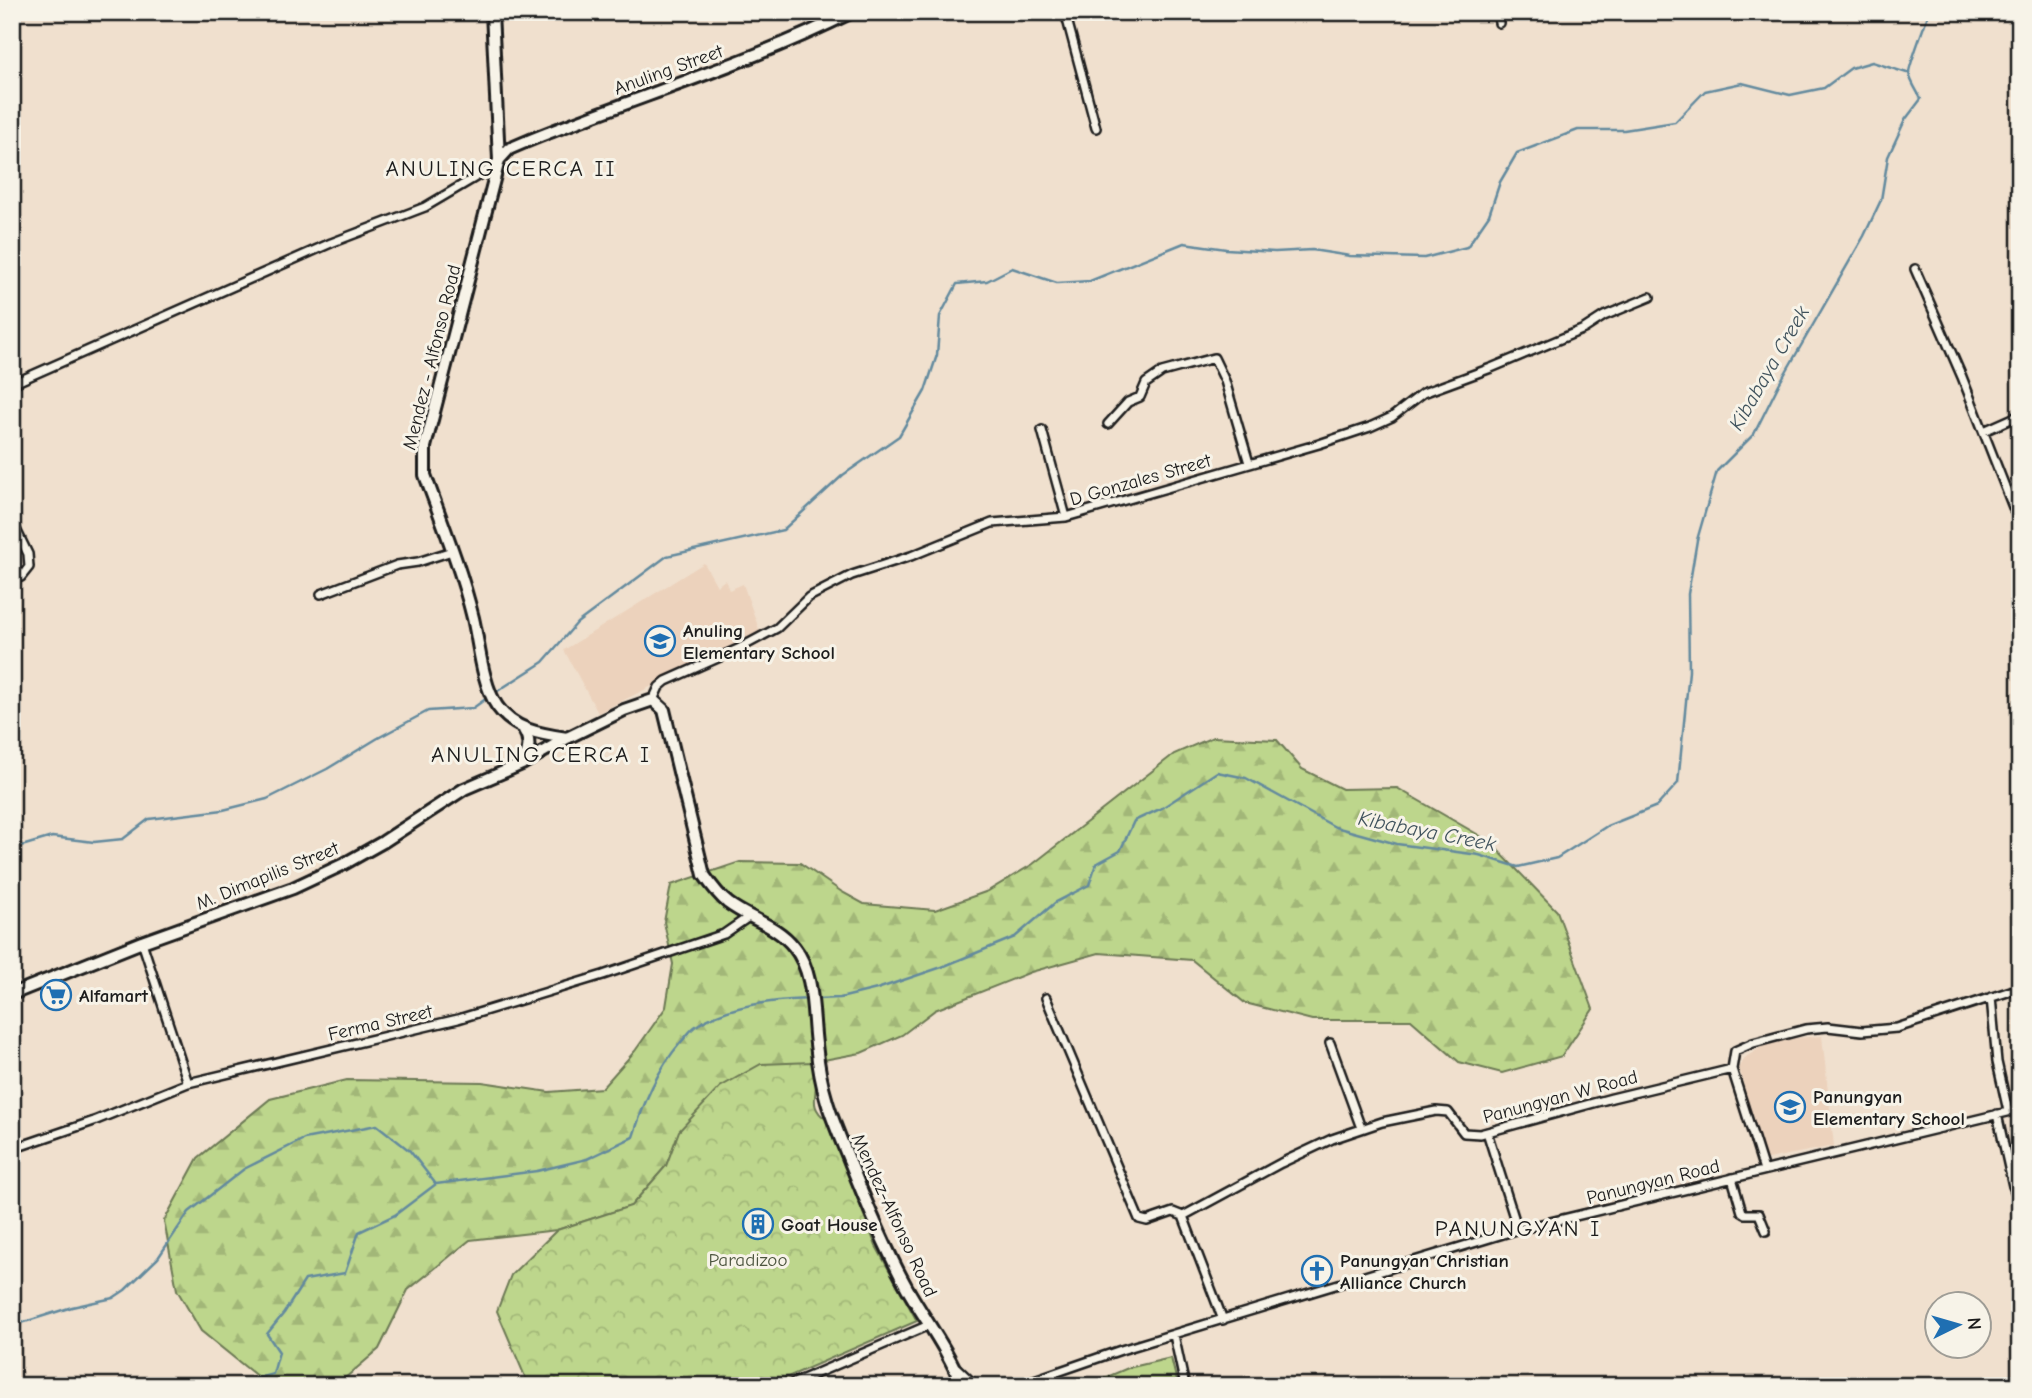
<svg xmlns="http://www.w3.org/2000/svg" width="2032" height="1398" viewBox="0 0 2032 1398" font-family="'Comic Neue',sans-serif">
<defs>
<pattern id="forest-firs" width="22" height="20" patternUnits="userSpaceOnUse" patternTransform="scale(1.75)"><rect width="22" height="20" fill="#bdd68c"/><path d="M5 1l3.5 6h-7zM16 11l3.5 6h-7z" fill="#a2b778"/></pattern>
<pattern id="park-crowns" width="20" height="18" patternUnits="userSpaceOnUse" patternTransform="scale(1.75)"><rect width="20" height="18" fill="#bdd68c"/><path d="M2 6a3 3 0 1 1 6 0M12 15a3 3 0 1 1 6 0" fill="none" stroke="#a2b778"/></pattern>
</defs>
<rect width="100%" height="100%" fill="#f0e0ce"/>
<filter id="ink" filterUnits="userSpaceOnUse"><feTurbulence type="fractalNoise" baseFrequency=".0143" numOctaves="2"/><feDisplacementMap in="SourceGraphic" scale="14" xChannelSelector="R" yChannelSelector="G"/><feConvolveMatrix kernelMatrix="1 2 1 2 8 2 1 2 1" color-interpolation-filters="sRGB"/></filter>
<g filter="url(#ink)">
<path fill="#ecd2bc" d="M704,563L717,586L725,580L729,590L743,584L760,632L598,713L564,650Z
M1822,1036L1834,1146L1763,1160L1739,1067L1746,1057L1763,1046L1795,1038Z"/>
<path fill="url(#forest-firs)" stroke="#6c7954" stroke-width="2" d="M1213,737L1277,740L1302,769L1342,789L1397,788L1489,841L1557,911L1593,1009L1562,1056L1502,1073L1459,1062L1411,1020H1312L1245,1003L1192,960L1099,953L1031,972L935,1010L902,1035L861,1053L813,1062L680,1131L666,1166L631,1206L557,1230L470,1240L408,1290L379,1349L337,1385L269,1386L201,1331L177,1290L164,1221L198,1158L270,1099L347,1080L482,1082L549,1092L602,1088L635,1051L666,1007L673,964L664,922L671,885L740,862L800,863L842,892L864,904L935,910L988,891L1033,864L1174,754Z"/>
<path fill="url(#park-crowns)" stroke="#6c7954" stroke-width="2" d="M813,1062C814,1067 816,1073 816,1079C817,1096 808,1107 827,1120L876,1246L917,1321L767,1386H529L497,1311L511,1275L557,1230L631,1206L666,1166L679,1131L720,1087L761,1064Z"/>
<path fill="#bdd68c" stroke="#6c7954" stroke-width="2" d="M1171,1358L1178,1386H1086L1128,1368Z"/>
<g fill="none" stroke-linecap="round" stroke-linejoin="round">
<path stroke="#638a9e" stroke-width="2.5" d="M496,692L543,662L577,623L667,556L783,530L843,475L899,436L925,391L937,355L940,316L957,284L987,281L1012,268L1057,283L1090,281L1184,243L1226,249L1275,252L1312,250L1350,256L1424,258L1467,247L1489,215L1500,182L1517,153L1578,130H1624L1675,122L1705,91L1742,83L1790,95L1824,88L1851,68L1872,62L1907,73
M12,847L25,845L52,837L94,842L123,839L149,819L223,810L267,799L327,769L378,738L428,711L473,708L487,698
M817,999L840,998L877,989L942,967L1015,937L1056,902L1089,885L1096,864L1120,851L1134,821L1162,808L1217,772L1246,778L1335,827L1397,844L1479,855L1518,867L1557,858L1607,826L1657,806L1678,783L1689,671L1688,594L1697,540L1717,471L1754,434L1779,384L1864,236L1881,200L1888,157L1905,120L1921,99C1917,91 1910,81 1909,73C1908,68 1926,22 1929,12
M12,1326L72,1307L113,1298L125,1290L158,1258L189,1212L244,1169L304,1139L377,1125L410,1151L435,1183
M230,1386L273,1374L279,1352L267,1334L284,1313L305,1280L345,1273L359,1232L395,1215L436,1184L537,1171L587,1159L633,1137C644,1102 657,1070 681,1042C686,1037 690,1030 696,1026C727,1005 774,1000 810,999"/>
<g stroke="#1c1c1c" stroke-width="12">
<path id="street" d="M1065,12L1096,128
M1498,12L1499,23
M1915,269L1962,377L2020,525
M12,384L331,243L425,207L491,168L496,163
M1108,424L1128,402L1140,397L1146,383L1162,372L1214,358L1225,381L1249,463
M1042,430L1066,517
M1984,431L2020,415
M12,521L28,554L29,567L21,577L12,580
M321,594L397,565L418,562L452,551
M653,700L659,687L666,681L738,649L777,628L809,597L852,575L911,556L992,523L1066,517L1319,444L1370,427L1392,417L1423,393L1491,368L1584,329L1604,316L1650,297
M142,942L188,1083
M1991,997L1997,1062L2008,1111
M1046,998L1139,1219L1147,1221L1173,1212L1183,1216
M1330,1043L1361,1128
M1997,1114L2013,1186L2020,1203
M1487,1132L1518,1230
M12,1149L94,1121L188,1083L458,1019L603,975L724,934L750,916
M1764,1170L1732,1069L1735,1051L1753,1043L1806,1029L1828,1027L1862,1031L1897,1028L2020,988
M1732,1178L1742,1212L1745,1214H1759L1766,1231
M1223,1320L1183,1216L1281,1163L1332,1139L1382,1122L1436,1111L1448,1112L1464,1133L1480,1134L1612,1098L1732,1069
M1174,1335L1185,1386
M957,1368L974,1384L981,1386
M787,1386L929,1325
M1017,1386L1121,1350L1513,1231L2020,1109"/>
</g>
<g stroke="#1c1c1c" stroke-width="16">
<path id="secondary" d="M492,12L499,160L425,447V475C442,522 461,569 473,618C479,643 482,684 497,706C514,730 539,734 567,738
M499,160L509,149L523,143C632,98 746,65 852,12
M523,763C529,751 531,741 524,730
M12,994L142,942L293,888L342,865L383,842L464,789L522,764L567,738L624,710L653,700L664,710L704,875C711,885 718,895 728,903C749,919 777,925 794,947C815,973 812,1013 816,1044C818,1064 821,1083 827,1102C833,1122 842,1142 850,1162C867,1205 885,1248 907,1288C925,1320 949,1351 962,1386"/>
</g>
<use href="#street" stroke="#f7f3e8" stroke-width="7"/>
<use href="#secondary" stroke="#f7f3e8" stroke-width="10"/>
</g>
</g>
<defs>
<g id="school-ring" transform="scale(1.575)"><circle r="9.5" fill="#f7f3e8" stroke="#1f6fb2" stroke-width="1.5"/><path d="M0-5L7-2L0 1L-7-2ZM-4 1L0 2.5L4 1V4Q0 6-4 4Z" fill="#1f6fb2"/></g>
<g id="supermarket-ring" transform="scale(1.575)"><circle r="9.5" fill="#f7f3e8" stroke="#1f6fb2" stroke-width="1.5"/><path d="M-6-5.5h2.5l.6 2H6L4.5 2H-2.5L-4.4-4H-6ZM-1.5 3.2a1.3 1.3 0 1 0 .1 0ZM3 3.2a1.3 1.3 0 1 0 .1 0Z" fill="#1f6fb2"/></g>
<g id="building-ring" transform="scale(1.575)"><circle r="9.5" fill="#f7f3e8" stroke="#1f6fb2" stroke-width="1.5"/><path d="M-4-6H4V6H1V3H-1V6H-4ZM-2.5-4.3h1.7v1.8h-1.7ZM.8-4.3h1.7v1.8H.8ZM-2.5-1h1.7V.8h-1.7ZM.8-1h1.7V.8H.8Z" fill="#1f6fb2"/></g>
<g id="church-ring" transform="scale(1.575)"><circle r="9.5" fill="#f7f3e8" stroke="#1f6fb2" stroke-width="1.5"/><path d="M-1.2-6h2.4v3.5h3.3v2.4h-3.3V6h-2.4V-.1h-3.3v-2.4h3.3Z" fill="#1f6fb2"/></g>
</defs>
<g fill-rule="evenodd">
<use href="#school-ring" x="660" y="641"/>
<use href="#supermarket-ring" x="56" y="995"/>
<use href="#school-ring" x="1790" y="1107"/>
<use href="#building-ring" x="758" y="1224"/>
<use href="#church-ring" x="1317" y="1271"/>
</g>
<g text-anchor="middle" stroke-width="6" stroke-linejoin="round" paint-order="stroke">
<g font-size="19" fill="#1c1c1c" stroke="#f7f3e8">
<text transform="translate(668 69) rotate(-20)" y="7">Anuling Street</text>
<text transform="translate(431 357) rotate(-76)" y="7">Mendez - Alfonso Road</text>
<text transform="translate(1140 479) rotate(-16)" y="7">D Gonzales Street</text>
<text transform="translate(267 875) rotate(-22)" y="7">M. Dimapilis Street</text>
<text transform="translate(380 1022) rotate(-13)" y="7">Ferma Street</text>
<text transform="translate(1560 1096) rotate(-15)" y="7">Panungyan W Road</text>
<text transform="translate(1653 1181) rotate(-14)" y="7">Panungyan Road</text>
<text transform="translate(895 1215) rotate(65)" y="7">Mendez-Alfonso Road</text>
</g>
<g font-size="19" font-weight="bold" fill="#1c1c1c" stroke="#f7f3e8" text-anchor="start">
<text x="683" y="637">Anuling<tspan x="683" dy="22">Elementary School</tspan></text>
<text x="79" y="1002">Alfamart</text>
<text x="1813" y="1103">Panungyan<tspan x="1813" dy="22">Elementary School</tspan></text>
<text x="781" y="1231">Goat House</text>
<text x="1340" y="1267">Panungyan Christian<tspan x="1340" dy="22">Alliance Church</tspan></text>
</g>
<g font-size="19" fill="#4c543e" stroke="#f7f3e8">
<text x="748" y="1266">Paradizoo</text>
</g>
<g font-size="21" font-style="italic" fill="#40535d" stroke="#f7f3e8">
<text transform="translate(1769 368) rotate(-60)" y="7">Kibabaya Creek</text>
<text transform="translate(1427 831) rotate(11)" y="7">Kibabaya Creek</text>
</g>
<g font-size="23" letter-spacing="2" fill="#1c1c1c" stroke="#f7f3e8">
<text x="501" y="176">ANULING CERCA II</text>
<text x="541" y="762">ANULING CERCA I</text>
<text x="1518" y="1236">PANUNGYAN I</text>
</g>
</g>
<rect width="2032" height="1398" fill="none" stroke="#f7f3e8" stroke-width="42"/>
<rect x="21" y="21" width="1990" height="1356" fill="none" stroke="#1c1c1c" stroke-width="2.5" filter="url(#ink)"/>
<g transform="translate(1958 1325) rotate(85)"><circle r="33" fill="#f7f3e8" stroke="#9f9d96" stroke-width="2"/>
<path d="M0-5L12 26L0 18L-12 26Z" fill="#1f6fb2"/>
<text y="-10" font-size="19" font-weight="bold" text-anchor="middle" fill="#1c1c1c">N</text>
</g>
</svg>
